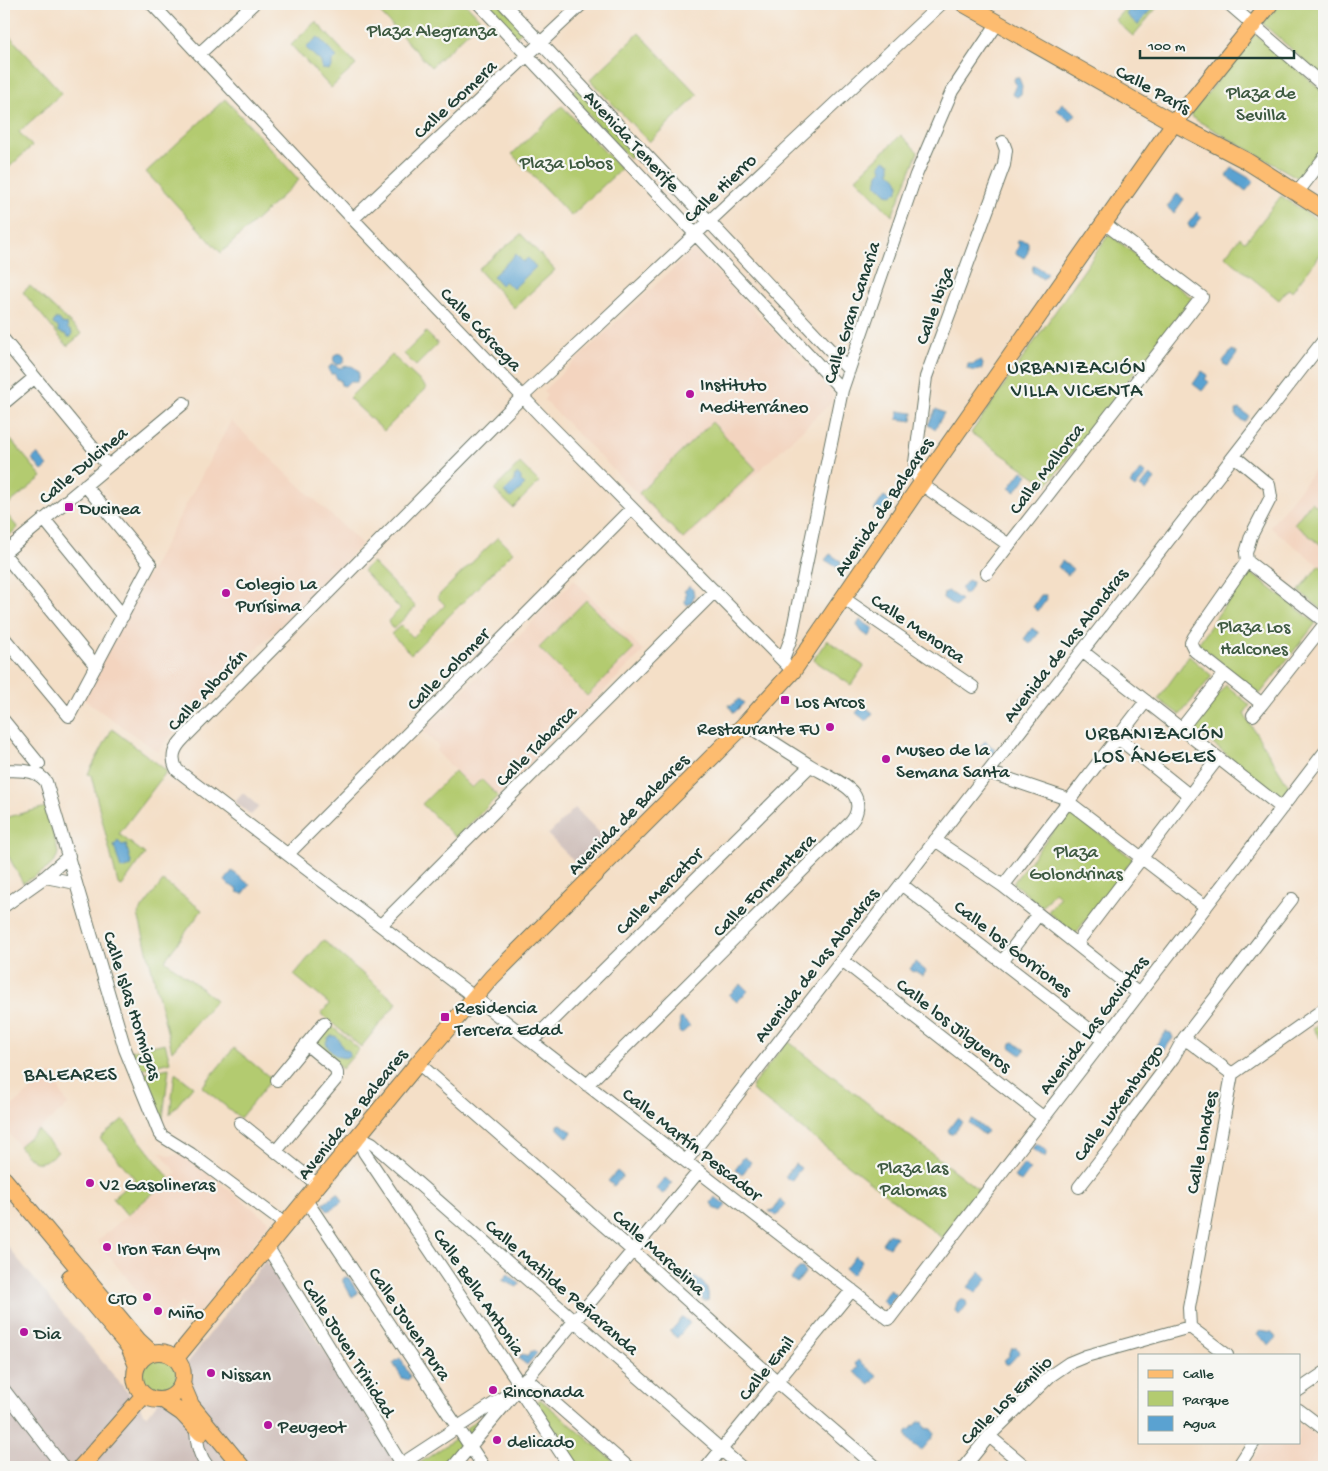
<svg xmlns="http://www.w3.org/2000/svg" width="1328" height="1471" viewBox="0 0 1328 1471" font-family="'Gochi Hand',sans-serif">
<rect width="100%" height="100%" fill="#f6f6f2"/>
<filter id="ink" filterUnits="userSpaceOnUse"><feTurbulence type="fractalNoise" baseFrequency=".02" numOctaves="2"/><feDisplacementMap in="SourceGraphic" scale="10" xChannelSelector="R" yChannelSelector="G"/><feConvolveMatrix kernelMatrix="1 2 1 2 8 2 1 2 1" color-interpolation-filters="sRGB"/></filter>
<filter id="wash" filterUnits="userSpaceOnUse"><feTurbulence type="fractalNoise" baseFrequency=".0096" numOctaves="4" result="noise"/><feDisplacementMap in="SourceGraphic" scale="20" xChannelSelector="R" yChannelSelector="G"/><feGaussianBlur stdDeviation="1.12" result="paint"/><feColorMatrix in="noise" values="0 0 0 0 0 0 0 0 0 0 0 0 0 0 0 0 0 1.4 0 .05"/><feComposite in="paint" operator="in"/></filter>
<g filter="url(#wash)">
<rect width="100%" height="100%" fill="#f4dfc7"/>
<path fill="#f3d4bf" d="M694,249L830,389L833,396L832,402L684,541L544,400L547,395L543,391Z
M231,421L362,544L165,742L158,752L82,698Z
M1317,467L1324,469V569L1270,527Z
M574,580L644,651L498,796L481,780L472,788L436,751L439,747L423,731Z
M51,1073L68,1105L19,1146L4,1127V1113Z
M159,1151L170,1156L182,1153L270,1222L191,1323L190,1312L181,1302L162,1322L97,1241L177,1173Z
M1299,1423L1324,1443V1467H1249L1265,1442H1299Z"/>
<path fill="#cfc0bb" d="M243,793L259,807L251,815L235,802Z
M575,808L609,842L582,869L548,835Z
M4,1242L147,1416L266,1260L400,1467H4Z"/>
<path fill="#b3cb70" stroke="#698452" d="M372,4H466L481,20L431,67Z
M483,4H500L524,29L515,37Z
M1129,4H1160L1133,36L1115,20Z
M1280,4H1324V78L1263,24L1264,22Z
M315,22L317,23L356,65L331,88L291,45Z
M4,30L62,93L19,132L32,146L4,172Z
M639,33L698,95L649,142L590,80Z
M1255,34L1324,92V149L1300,179L1191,117V114Z
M578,87L637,150L629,158L570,95Z
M225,99L299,180L221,253L146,172Z
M562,106L621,169L571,216L512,154Z
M901,135L918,152L892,216L856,178Z
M1281,196L1324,224V250L1292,291L1288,289L1279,300L1225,256L1240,237L1244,241L1247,240Z
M521,234L555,270L514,308L478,269Z
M1109,234L1192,298L1047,485L971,433Z
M30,286L82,334L67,346L23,292Z
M426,332L438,344L416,366L404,354Z
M392,355L427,388L384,431L349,398Z
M712,422L756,469L683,539L639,493Z
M11,440L42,477L4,508V447Z
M520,463L539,482L513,508L494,490Z
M1311,502L1324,512V547L1294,524Z
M4,511L18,528L8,536L4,530Z
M498,537L513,552L411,654L391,634L401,625L413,637L445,605L437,597Z
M372,562L416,607L393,629L388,621L400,609L363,571Z
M1319,565L1324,569V611L1299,591Z
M1248,571L1316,623L1260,694L1198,644Z
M586,600L634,649L587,696L539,648Z
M827,640L864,666L851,685L815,661L814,659Z
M1189,656L1212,676L1180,715L1158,699Z
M1226,685L1250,705L1244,714L1290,788L1282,798L1191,727Z
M112,729L167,771L119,834L145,854L122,886L118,884L91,775L88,774Z
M455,771L472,788L481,779L498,796L456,838L422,804Z
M46,807L58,852C57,867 34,876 23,883L4,848V818Z
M1069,810L1133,859L1075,934L1048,912L1060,896L1054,892L1042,907L1013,883Z
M163,881L202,910L165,960L216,1000L172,1051L138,914Z
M323,940L397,1003L361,1047L321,1014L329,1004L294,975Z
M1324,1021V1043L1313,1029Z
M329,1024L359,1049L342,1069L313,1044Z
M789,1042L979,1190L945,1237L942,1238L752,1090V1086L786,1043Z
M165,1043L170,1062L138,1070L130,1051Z
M234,1048L272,1079L240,1118L202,1087Z
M169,1068L163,1117L161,1122L142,1074Z
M175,1073L193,1086L170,1114Z
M123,1119L170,1179L127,1215L113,1198L135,1179L100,1138Z
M38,1130L58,1152C37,1168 35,1165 19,1146Z
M141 1376a18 18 0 1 1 36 0a18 18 0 1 1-36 0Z
M540,1399L621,1467H579L537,1403Z
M495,1408L471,1437L466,1428Z
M455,1439L461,1447L444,1467H414Z"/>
<path fill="#5aa2d1" stroke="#3c7082" d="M1141,4H1149L1153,7L1138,25L1126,14L1130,9L1134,12Z
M318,37L337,57L332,62V67L329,70L322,69L321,62L306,48Z
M1015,77L1019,78L1022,86L1021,94L1017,97L1012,94L1016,85L1014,80Z
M1062,103L1076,114L1070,121L1057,110Z
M885,160L890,163V172C897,178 902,182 897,192L891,195L886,194L882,188L876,185L878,174L882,170L880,164Z
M1232,168L1254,181L1246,191L1226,176Z
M1177,194L1184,199L1174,213L1167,207Z
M1197,212L1202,217L1193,228H1190L1188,224Z
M1019,240L1028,242V252L1024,258L1015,253L1020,245L1017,243Z
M516,254L523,262L528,258L536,267L513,289L505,281L501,285L493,276Z
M1033,266H1036L1047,273L1043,279L1032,272Z
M55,319H59L62,323L67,324L68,329L72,332L71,337H68L66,334L59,332L58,327L53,324Z
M1232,350L1237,354L1228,366L1225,365L1223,361Z
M333.5 359a5.5 5.5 0 1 1 11 0a5.5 5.5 0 1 1-11 0Z
M978,361H981L983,364L982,369L975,371L967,369L968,364H974Z
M333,364L340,368C348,365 355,364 359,374L357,382H349L345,386L341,385L340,380L336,379L335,374H331L329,371V367Z
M1202,371L1208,375L1205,379L1209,382L1202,391L1193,384Z
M936,409L944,413L935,429L928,425Z
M1239,409L1249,416L1244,422L1235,415L1236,410Z
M899,411L913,413L912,421L897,419Z
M37,454L48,466L42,471L32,459Z
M1141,470L1146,474L1135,488L1130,484Z
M1022,471L1028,475L1015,492L1009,488Z
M518,474L521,477V481L525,485L511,498L504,492L515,481L514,477Z
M1150,475L1155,479L1146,491L1140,487Z
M884,496L891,501L882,515L874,510Z
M830,554L842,562L838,568L825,560Z
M1062,561L1073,569L1068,575L1058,567Z
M968,580L972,582L971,587L967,594H964L961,589Z
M690,586C695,591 695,597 691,603L687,605L685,602L686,594L684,591Z
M948,591L961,600L956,607L943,598L944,593Z
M1041,595H1046L1047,599L1038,611L1033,607Z
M860,620L874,629L869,637L862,632L857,625Z
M1032,628L1039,633L1030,644L1024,639Z
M1029,691L1035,696L1028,705L1020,699Z
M739,699L744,703L734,713L728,705H732Z
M863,705L873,713L866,721L856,713Z
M985,741L996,750L991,756L980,747Z
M118,841L122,845L126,844L132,866L121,869L114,846Z
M232,871L250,885L243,894L237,892L238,890L230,885H229L225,881Z
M915,962L926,971L923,976L915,971L913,972L910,969Z
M741,984L748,991L737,1002L729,995Z
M682,1018L690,1026L681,1034L679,1032L680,1019Z
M1166,1032L1171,1033L1173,1038L1163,1051L1156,1045Z
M331,1036C339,1035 339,1041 342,1047L350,1052L349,1057C339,1060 330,1053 326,1043L328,1038Z
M1014,1042L1025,1050L1021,1055L1010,1047L1011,1043Z
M957,1118L962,1122L953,1134H950L948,1130Z
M972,1119L987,1131L984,1135L969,1123Z
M561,1124L572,1132L568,1138L558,1129V1125Z
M1036,1143L1047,1151L1045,1157L1032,1149Z
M744,1157L751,1162L742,1175L735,1169Z
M795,1164L801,1168L791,1181L785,1177Z
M1024,1164L1030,1170L1021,1182L1014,1177Z
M617,1171L623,1176L614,1186L608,1181Z
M665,1178L672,1183L663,1194L656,1189Z
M338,1193L343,1201L328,1211L323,1203Z
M715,1197L726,1205L721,1211L714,1208L711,1203Z
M780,1200L786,1204L777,1216L769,1211L773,1210Z
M889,1233L896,1237L889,1247L882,1243Z
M855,1256L862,1261L852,1275L845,1269Z
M799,1268H803L805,1273L797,1283L791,1279Z
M980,1272L988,1278L976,1293L968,1287Z
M508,1274L520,1284L517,1287L502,1280Z
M345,1277L349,1278L358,1293L352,1297L343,1282V1279Z
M689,1277C700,1276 711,1289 708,1300H703L699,1292L687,1288L686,1283Z
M890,1290L896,1295L888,1306L882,1301Z
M960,1299L966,1301L967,1305L959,1315L955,1311L957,1302Z
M683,1317L690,1323L677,1338L670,1332Z
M1260,1330L1272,1332L1276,1338L1270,1345L1257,1335Z
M1012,1348H1017L1019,1353L1009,1364H1006L1004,1360L1009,1356Z
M534,1350L537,1353L527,1365L518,1358L522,1354L527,1357L531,1351L533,1352Z
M400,1358L409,1374L410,1378L408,1380L402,1378L393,1363Z
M858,1360L877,1376L870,1385L854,1372L858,1367L855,1364Z
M919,1421L923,1422L925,1428L931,1429L934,1433L933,1437L922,1450C915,1446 904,1439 907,1431L912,1428L913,1425L915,1426Z"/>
</g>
<g filter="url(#ink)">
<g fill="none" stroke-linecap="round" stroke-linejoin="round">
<g stroke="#6a7667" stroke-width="14">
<path id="minor" d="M152,4L353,219L540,415L793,671
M479,4L842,390
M504,4L849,370
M941,4L522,397L184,738C174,748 170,757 177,770L474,997L889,1319L1324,753
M1229,4L1324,86
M199,54L253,4
M1003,142L1006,150L1004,165L926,377L915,463V471L921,484L1009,545
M1297,193L1324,158
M353,219L582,4
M4,340L108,466
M4,403L34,378
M1234,456L1269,485L1271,497L1251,536L1246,553L1247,561
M44,519L123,616
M4,553L184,403
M4,554L96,666
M987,573L1202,297L1104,223
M843,598L973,687
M1324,621L1247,561L1194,637L1191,643L1195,651L1262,704L1324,625
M4,638L69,716L150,564L85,485
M1082,651L1282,808
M783,659L791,638L842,390L856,349L916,175L952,91L997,24
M1253,715L1262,704
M4,721L39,764
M1181,729L1224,674
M1118,738L1189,795
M4,770C19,771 36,768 46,782L125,1049L159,1132L162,1136L191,1154L285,1224
M988,772L1062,797L1206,907
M935,840L1003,886L1139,994
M288,854L632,508
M45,877L76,883
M901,884L1103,1040
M1003,886L1146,701
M4,906L45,877L69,856
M381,925L715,591
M1076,944L1218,758
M842,960L1044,1118
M1002,962L1038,915
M1184,1038L1232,1074
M532,1041L810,766
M418,1063L633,1251L781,1385L876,1467
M277,1080L324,1023
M587,1085L851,822C858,814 860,802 853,793C845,783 823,773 811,766C788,752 767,738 745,724
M240,1123L318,1185
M358,1136L372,1143L741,1467
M358,1136L364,1152L515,1377L518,1388L570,1467
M276,1151L337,1078V1073L335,1068L306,1044
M686,1161L1324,340
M1079,1187L1118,1137L1128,1118L1173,1058L1184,1038L1292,899
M306,1200L484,1467
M267,1246L403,1467
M1190,1327L1189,1308L1232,1074L1324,1009
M1190,1327L1227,1355
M526,1378L628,1467
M4,1390L63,1467
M1299,1390L1324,1373
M1299,1410L1324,1429
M196,1427C196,1442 199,1456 208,1467
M989,1436L1026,1467
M397,1467L507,1395
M453,1467L699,1171
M707,1467L852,1290
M964,1467L989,1436L1050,1376L1069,1363L1086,1356L1190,1327
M1238,1467L1254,1442"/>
</g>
<g stroke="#6a7667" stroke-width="18">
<path id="major" d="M964,4L1174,123L1245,160L1324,210
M4,1179L138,1340L152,1353
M70,1277L129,1347L137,1366
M135 1376a24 24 0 1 1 48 0a24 24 0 1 1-48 0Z
M176,1358L418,1063L492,977L745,724L793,671L921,484L1174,123L1270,4
M182,1384L191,1405L242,1467
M163,1400L182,1413L201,1433
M81,1467L144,1395"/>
</g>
<use href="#minor" stroke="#fff" stroke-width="12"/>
<use href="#major" stroke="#fdbc70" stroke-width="16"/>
</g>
</g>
<g fill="#b5179e" stroke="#f6f6f2" stroke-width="2">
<circle cx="690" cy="394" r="5"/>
<rect x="64" y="502" width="10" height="10" rx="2.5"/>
<circle cx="226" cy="593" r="5"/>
<rect x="780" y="695" width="10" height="10" rx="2.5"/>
<circle cx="830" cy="727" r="5"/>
<circle cx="886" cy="759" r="5"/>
<rect x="440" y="1012" width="10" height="10" rx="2.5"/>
<circle cx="90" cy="1183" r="5"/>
<circle cx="107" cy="1247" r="5"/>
<circle cx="147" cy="1297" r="5"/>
<circle cx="158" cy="1311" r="5"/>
<circle cx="24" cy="1332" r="5"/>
<circle cx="211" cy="1373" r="5"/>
<circle cx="493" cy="1390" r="5"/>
<circle cx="268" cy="1425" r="5"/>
<circle cx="497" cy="1440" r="5"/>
</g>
<g text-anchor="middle" stroke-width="4.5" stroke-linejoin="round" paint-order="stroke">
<g font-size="19" fill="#3d5940" stroke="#f6f6f2">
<text x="432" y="36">Plaza Alegranza</text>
<text x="1261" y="98">Plaza de<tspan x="1261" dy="22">Sevilla</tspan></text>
<text x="566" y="168">Plaza Lobos</text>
<text x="1254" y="632">Plaza Los<tspan x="1254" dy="22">Halcones</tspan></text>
<text x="1076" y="857">Plaza<tspan x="1076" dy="22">Golondrinas</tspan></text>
<text x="913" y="1173">Plaza las<tspan x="913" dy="22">Palomas</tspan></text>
</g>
<g font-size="19" fill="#1f3d34" stroke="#f6f6f2">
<text transform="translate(1154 88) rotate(29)" y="7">Calle París</text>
<text transform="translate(454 98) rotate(-43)" y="7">Calle Gomera</text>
<text transform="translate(633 140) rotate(47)" y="7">Avenida Tenerife</text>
<text transform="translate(719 187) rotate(-43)" y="7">Calle Hierro</text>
<text transform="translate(933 305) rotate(-70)" y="7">Calle Ibiza</text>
<text transform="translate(850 312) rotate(-72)" y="7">Calle Gran Canaria</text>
<text transform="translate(482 328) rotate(46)" y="7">Calle Córcega</text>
<text transform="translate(82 464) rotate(-40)" y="7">Calle Dulcinea</text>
<text transform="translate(1045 468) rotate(-52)" y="7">Calle Mallorca</text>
<text transform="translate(882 506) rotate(-56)" y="7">Avenida de Baleares</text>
<text transform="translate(919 627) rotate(34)" y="7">Calle Menorca</text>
<text transform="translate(1064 644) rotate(-52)" y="7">Avenida de las Alondras</text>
<text transform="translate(447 668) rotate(-45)" y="7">Calle Colomer</text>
<text transform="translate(206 689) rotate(-46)" y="7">Calle Alborán</text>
<text transform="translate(535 745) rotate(-45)" y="7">Calle Tabarca</text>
<text transform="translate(627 813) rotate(-45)" y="7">Avenida de Baleares</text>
<text transform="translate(763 884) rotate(-45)" y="7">Calle Formentera</text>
<text transform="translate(658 890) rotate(-45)" y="7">Calle Mercator</text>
<text transform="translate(1014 947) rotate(38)" y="7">Calle los Gorriones</text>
<text transform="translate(815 964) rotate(-52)" y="7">Avenida de las Alondras</text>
<text transform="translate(134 1005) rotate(72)" y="7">Calle Islas Hormigas</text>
<text transform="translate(955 1024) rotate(38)" y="7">Calle los Jilgueros</text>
<text transform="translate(1092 1024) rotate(-53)" y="7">Avenida Las Gaviotas</text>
<text transform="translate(1117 1102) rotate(-54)" y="7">Calle Luxemburgo</text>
<text transform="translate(351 1113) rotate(-51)" y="7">Avenida de Baleares</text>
<text transform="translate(1200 1142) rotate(-79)" y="7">Calle Londres</text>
<text transform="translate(693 1143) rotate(38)" y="7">Calle Martín Pescador</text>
<text transform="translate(660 1251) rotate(42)" y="7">Calle Marcelina</text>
<text transform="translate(563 1286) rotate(41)" y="7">Calle Matilde Peñaranda</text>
<text transform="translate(480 1291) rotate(56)" y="7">Calle Bella Antonia</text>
<text transform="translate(411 1323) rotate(56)" y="7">Calle Joven Pura</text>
<text transform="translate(350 1347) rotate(58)" y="7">Calle Joven Trinidad</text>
<text transform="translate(765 1367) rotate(-51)" y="7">Calle Emil</text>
<text transform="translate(1005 1399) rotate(-44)" y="7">Calle Los Emilio</text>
</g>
<g font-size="19" fill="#1f3d34" stroke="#f6f6f2" text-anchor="start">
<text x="700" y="390">Instituto<tspan x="700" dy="22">Mediterráneo</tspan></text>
<text x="79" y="514">Ducinea</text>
<text x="236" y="589">Colegio La<tspan x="236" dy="22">Purísima</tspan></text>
<text x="795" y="707">Los Arcos</text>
<text x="820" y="734" text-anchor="end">Restaurante FU</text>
<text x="896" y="755">Museo de la<tspan x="896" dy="22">Semana Santa</tspan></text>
<text x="455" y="1013">Residencia<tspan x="455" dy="22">Tercera Edad</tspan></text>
<text x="100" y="1190">V2 Gasolineras</text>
<text x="117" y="1254">Iron Fan Gym</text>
<text x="137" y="1304" text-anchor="end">CTO</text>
<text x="168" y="1318">Miño</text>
<text x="34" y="1339">Dia</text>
<text x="221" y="1380">Nissan</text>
<text x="503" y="1397">Rinconada</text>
<text x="278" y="1432">Peugeot</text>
<text x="507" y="1447">delicado</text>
</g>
<g font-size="20" letter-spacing="1" fill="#1f3d34" stroke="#f6f6f2">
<text x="1077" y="373">URBANIZACIÓN<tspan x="1077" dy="23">VILLA VICENTA</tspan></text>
<text x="1155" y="739">URBANIZACIÓN<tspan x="1155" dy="23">LOS ÁNGELES</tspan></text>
<text x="71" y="1080">BALEARES</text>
</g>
</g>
<rect width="1328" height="1471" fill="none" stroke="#f6f6f2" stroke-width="20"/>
<rect x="1138" y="1354" width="162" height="90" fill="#f6f6f2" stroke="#a0aca6"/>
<rect x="1148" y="1370" width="25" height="8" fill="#fdbc70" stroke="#a0aca6"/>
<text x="1183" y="1378" font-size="15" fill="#1f3d34">Calle</text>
<rect x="1148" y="1391" width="25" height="15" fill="#b3cb70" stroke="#a0aca6"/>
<text x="1183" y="1404" font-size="15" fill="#1f3d34">Parque</text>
<rect x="1148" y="1416" width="25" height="15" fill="#5aa2d1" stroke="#a0aca6"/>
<text x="1183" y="1428" font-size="15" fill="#1f3d34">Agua</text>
<path d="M1140 50v8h154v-8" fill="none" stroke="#1f3d34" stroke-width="2.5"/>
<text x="1148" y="50" font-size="15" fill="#1f3d34" stroke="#f6f6f2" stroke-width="4" paint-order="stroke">100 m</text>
</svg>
